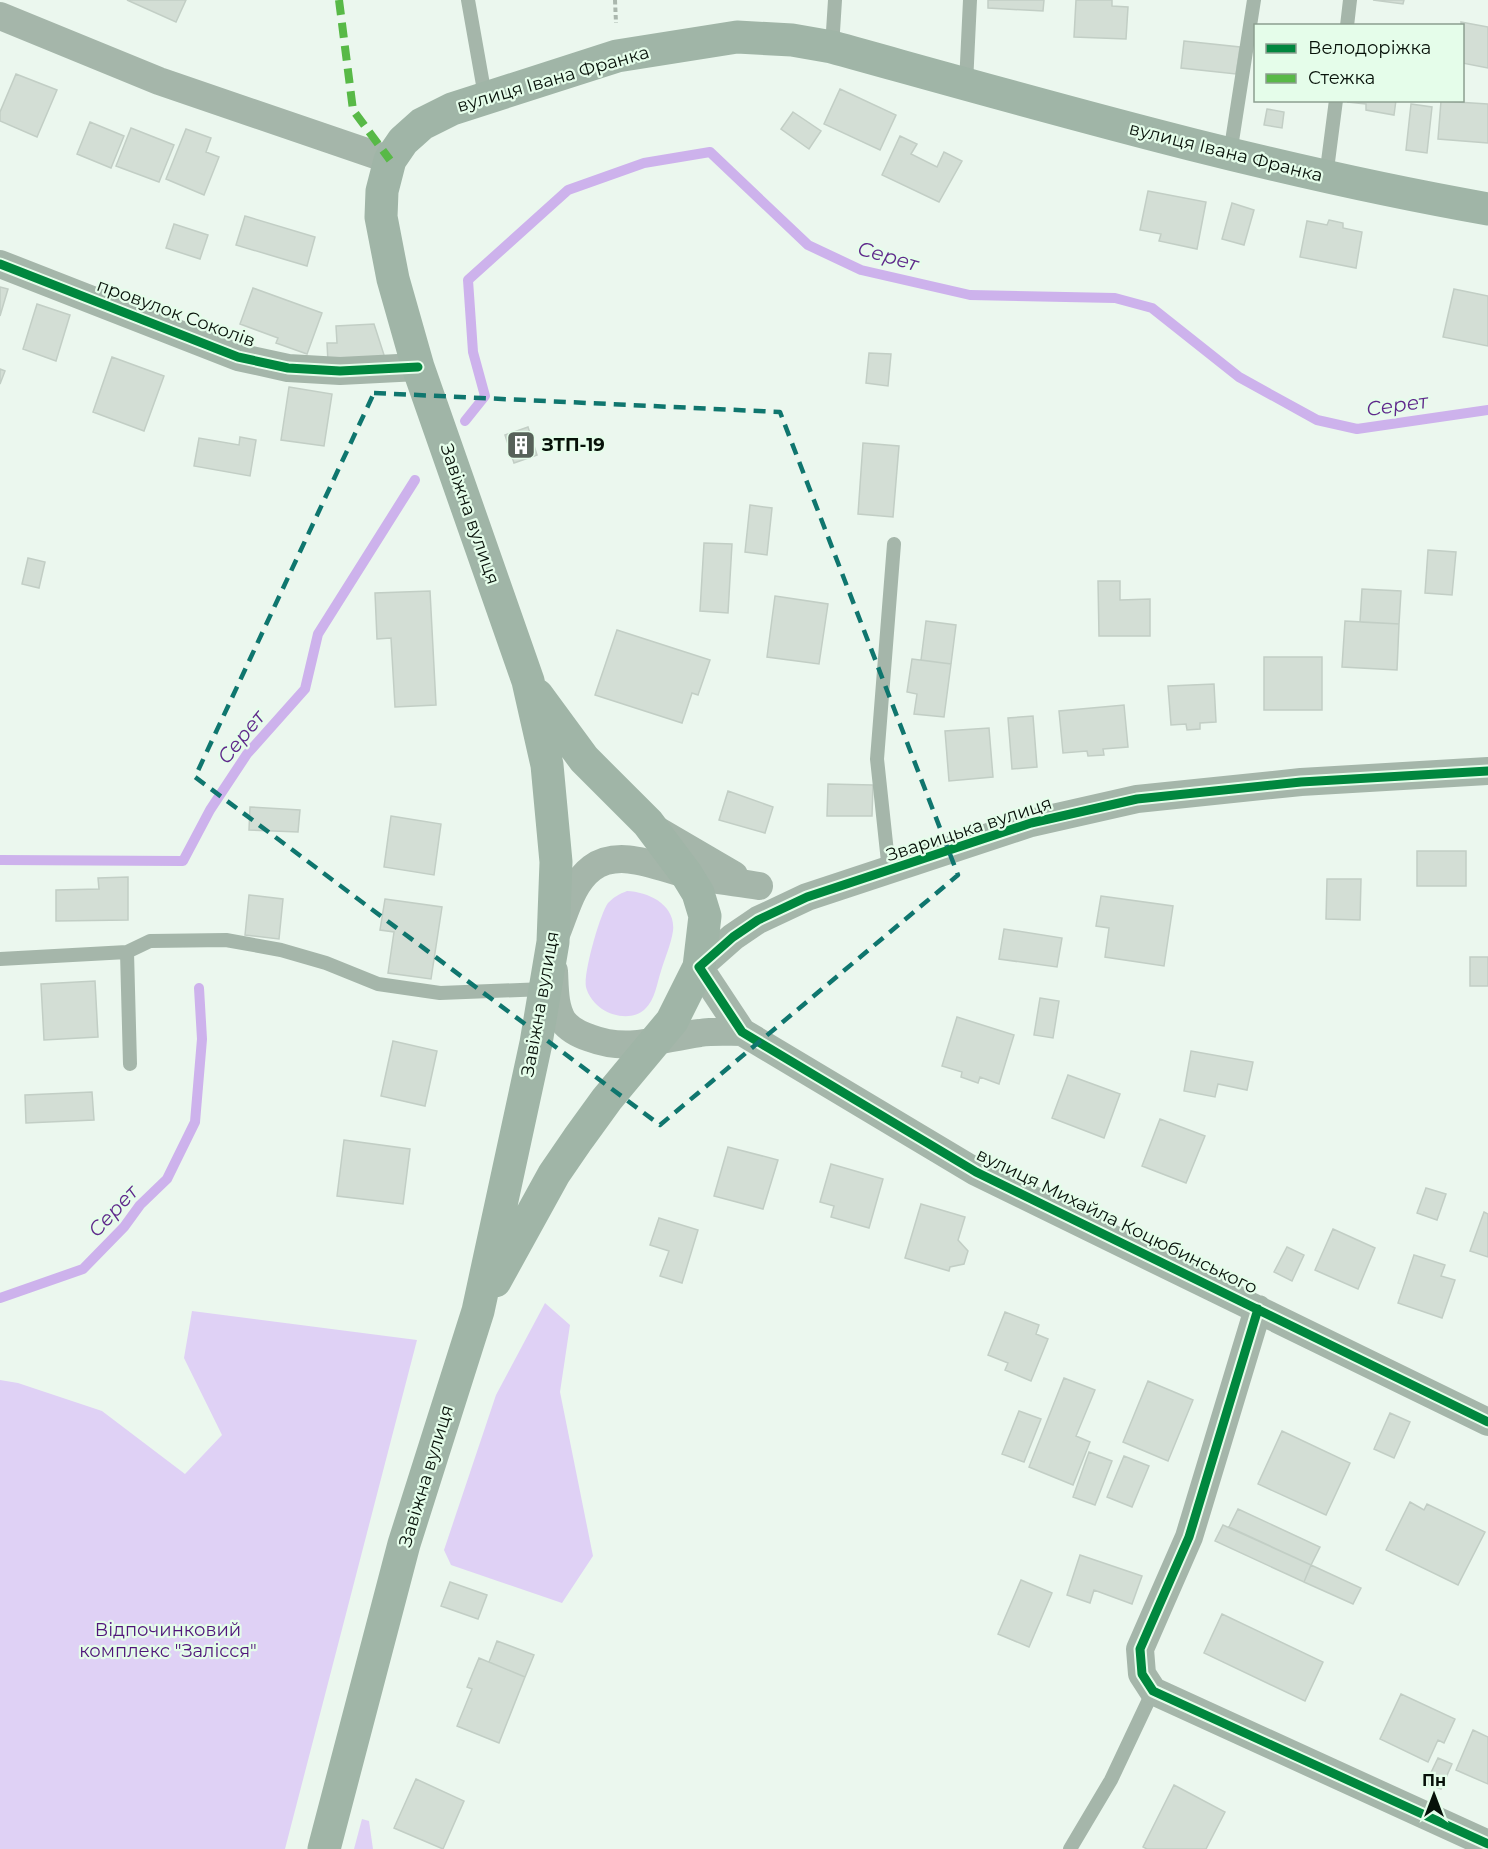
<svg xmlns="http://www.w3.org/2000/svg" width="1488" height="1849" viewBox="0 0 1488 1849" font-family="Montserrat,sans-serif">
<rect width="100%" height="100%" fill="#ebf7ee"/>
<path fill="#dfd1f5" d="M627,891C649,892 676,905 673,931C671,944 665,958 661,971C657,983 655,1000 645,1009C634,1020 614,1017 602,1009C595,1004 588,996 586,987C583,974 600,914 608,903C614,897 619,894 627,891Z
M545,1303L570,1325L560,1392L593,1556L562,1603L451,1565L444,1550L496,1395Z
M192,1311L417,1340L285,1849H0V1380L18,1383L102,1411L185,1474L222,1435L184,1358Z
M362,1819L369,1821L373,1849H354Z"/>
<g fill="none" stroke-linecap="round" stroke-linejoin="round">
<path stroke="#cdb2ec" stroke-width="10" d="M465,421L485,396L473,352L468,280L568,190L644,163L710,152L808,245L861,270L970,295L1115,298L1152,308L1239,377L1317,420L1357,429L1488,410
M0,860L183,861L210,810L247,754L305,689L318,634L415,480
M0,1298L83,1269L124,1227L140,1205L167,1179L195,1122L202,1039L199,988"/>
</g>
<path fill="#d3ded5" stroke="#c2cec5" stroke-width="1.5" d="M127,0H186L176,22Z
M988,0H1044L1043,11L988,8Z
M1076,0H1112V6L1128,7L1126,39L1074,37Z
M1373,0H1404L1403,4Z
M1461,22L1488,27V68L1462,63Z
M1184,41L1240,47L1236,74L1181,68Z
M16,74L57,90L37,137L0,121V112Z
M840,89L896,115L880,150L824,124Z
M1396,100L1394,115L1366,110V104L1347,102Z
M1441,101L1488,104V143L1438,139Z
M1411,104L1432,107L1427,153L1406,150Z
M1267,109L1284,112L1282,128L1264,125Z
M793,112L821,131L809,149L781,129Z
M90,122L124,136L111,168L77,154Z
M131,128L174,145L159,182L116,166Z
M186,129L211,138L206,152L219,157L204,195L166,179Z
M900,136L917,144L911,154L937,167L944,152L962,161L939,202L882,175Z
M1148,191L1206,202L1197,249L1159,241L1161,234L1140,230Z
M1232,203L1254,210L1244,245L1222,239Z
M245,216L315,237L307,266L236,245Z
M1329,220L1343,223V228L1362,232L1356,268L1300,257L1307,221L1327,225Z
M174,224L208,235L200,259L166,248Z
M0,287L8,289L0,316Z
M253,288L322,313L307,354L276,343L278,338L240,324Z
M1454,289L1488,296V346L1443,337Z
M37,304L70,315L56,361L23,349Z
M374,324L385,358L328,362L327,343H337L336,326Z
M869,353L891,354L888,386L866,383Z
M112,357L164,376L144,431L93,412Z
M0,369L5,371L0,384Z
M289,387L332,394L324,446L281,440Z
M528,427L537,455L514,463L505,435Z
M240,437L256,440L250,476L194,466L199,438L239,445Z
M863,443L899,446L893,517L858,514Z
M750,505L772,508L767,555L745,552Z
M704,543L732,544L728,613L700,611Z
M1428,550L1456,552L1452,595L1425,593Z
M28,558L45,562L39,588L22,584Z
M1098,581H1120V600L1150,599V636H1099Z
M1362,589L1401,591L1399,624L1360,622Z
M430,591L436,705L395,707L391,638L377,639L375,593Z
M775,596L828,604L819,664L767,657Z
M926,621L956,625L951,664L921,660Z
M1345,621L1399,624L1397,670L1342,667Z
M617,630L710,660L698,695L692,693L682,723L595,695Z
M1264,657H1322V710H1264Z
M912,659L951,664L944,717L914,714L917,694L907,692Z
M1214,684L1216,722L1200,723V729L1187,730L1186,724L1171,725L1168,686Z
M1124,705L1128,747L1103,749L1104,755L1088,756L1087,751L1063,753L1059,711Z
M1033,716L1037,767L1012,769L1008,718Z
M989,728L993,777L949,781L945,731Z
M828,784L873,785L872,816H827Z
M728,791L773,807L765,833L719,820Z
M250,807L300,810L298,832L249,830Z
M391,816L441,824L434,875L384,867Z
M1417,851H1466V886H1417Z
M128,877V920L56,921V890L99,889L98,878Z
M1327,879H1361L1360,920L1326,919Z
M249,895L283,899L279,939L245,935Z
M1101,896L1173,906L1164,966L1105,957L1109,928L1096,926Z
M385,899L442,907L431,979L388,973L394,932L380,930Z
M1004,929L1062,938L1057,967L999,959Z
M1470,957H1488V986H1470Z
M95,981L98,1037L44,1040L41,984Z
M1040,998L1059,1001L1053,1038L1034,1035Z
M957,1017L1014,1035L999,1084L980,1077L978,1083L961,1077L962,1072L942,1066Z
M393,1041L437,1051L425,1106L381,1096Z
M1191,1051L1253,1062L1247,1090L1218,1084L1215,1097L1184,1091Z
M1068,1075L1120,1094L1104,1138L1052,1118Z
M92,1092L94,1120L26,1123L25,1095Z
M1160,1119L1205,1136L1186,1183L1142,1166Z
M344,1140L410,1149L403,1204L337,1196Z
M728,1147L778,1160L763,1209L714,1196Z
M831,1164L883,1179L869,1228L831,1217L834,1206L820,1202Z
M1426,1188L1446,1194L1437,1220L1417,1213Z
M921,1204L965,1217L958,1240L968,1251L964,1264L950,1267L949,1271L905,1258Z
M1484,1212L1488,1214V1257L1470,1251Z
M659,1218L698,1230L682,1283L660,1276L669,1251L650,1245Z
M1333,1229L1375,1248L1358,1289L1315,1270Z
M1287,1247L1304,1255L1292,1281L1274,1272Z
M1414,1255L1445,1265L1441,1276L1455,1280L1442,1318L1398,1303Z
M1005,1312L1039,1325L1036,1334L1048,1339L1031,1381L1005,1370L1008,1363L988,1355Z
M1064,1378L1095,1390L1076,1436L1090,1442L1073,1485L1029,1467Z
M1148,1381L1193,1400L1168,1461L1123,1442Z
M1019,1411L1041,1419L1024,1462L1002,1454Z
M1390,1413L1410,1422L1394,1458L1374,1449Z
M1282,1431L1350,1463L1326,1515L1258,1484Z
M1089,1452L1112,1461L1095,1505L1073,1497Z
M1124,1456L1149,1466L1132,1507L1107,1497Z
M1410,1502L1424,1510L1427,1504L1485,1532L1458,1585L1386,1550Z
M1238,1509L1320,1547L1311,1565L1229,1527Z
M1223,1525L1311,1565L1304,1582L1215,1541Z
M1080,1555L1142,1576L1132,1604L1094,1590L1090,1603L1067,1595Z
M1311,1565L1361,1588L1353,1604L1304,1582Z
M1021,1580L1052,1593L1029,1647L998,1634Z
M450,1582L487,1595L478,1619L441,1606Z
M1222,1614L1323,1662L1305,1701L1204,1653Z
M497,1641L534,1655L525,1677L489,1662Z
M479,1658L525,1677L499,1743L457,1726L472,1689L467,1687Z
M1401,1694L1455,1719L1444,1743L1438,1740L1428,1762L1380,1739Z
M1473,1730L1488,1737V1784L1456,1770Z
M1438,1758L1452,1764L1441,1789L1426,1783Z
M416,1779L464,1801L443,1849L394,1828Z
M1174,1785L1225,1812L1206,1849H1147L1143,1847Z"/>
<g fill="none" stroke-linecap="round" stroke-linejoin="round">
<path stroke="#aab7ad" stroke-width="4" stroke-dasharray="4.5 3" stroke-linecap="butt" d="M615,0L616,23"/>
<path stroke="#a5b6aa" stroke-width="14" d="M468,0L485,96
M1347,26L1350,0
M832,47L835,0
M966,84L970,0
M1230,154L1254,0
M1326,177L1336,100
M889,871L877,759L894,544
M127,952L130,1064
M0,959L127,952L150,941L226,940L281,950L326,963L378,984L440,993L545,989
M1070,1849L1111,1780L1153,1691"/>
<path stroke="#a5b6aa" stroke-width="28" d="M0,16L159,81L390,160
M0,264L238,357L288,368L340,371L418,367
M1488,771L1301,782L1137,799L1031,823L807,897L758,920L733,937L699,967L742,1032L976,1172L1488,1422
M657,830L734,875
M557,932C566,910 572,883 592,868C619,848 658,867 686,874C710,880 735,882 759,886
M554,971C555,988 554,1006 563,1021C569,1029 581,1035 590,1038C629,1053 661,1038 700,1033C713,1031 728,1032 742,1032
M1258,1309L1189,1537L1140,1649L1142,1674L1153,1691L1488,1844"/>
<path stroke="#a0b5a7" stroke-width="33" d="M495,1281L554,1174L578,1139L607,1099L672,1021L699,967L705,916L698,893L687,875L648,823L584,759L537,695
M324,1849L404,1544L478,1311L536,1043L553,942L556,862L547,765L528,681L418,367L393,279L381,217L382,191L390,160L403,141L422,124L452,109L617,56L737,37L792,40L832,47C1049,107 1266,170 1488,209"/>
<path stroke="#58b947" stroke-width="8" stroke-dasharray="15 8" stroke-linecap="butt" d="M339,0L353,110L390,160"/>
<g stroke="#e5fdea" stroke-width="13">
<path id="cycleway" d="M0,264L238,357L288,368L340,371L418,367
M1488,771L1301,782L1137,799L1031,823L807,897L758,920L733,937L699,967L742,1032L976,1172L1488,1422
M1258,1309L1189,1537L1140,1649L1142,1674L1153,1691L1488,1844"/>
</g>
<use href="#cycleway" stroke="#00873e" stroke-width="9"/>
</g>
<path fill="none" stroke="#0f766e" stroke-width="4.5" stroke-dasharray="12 8" stroke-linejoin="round" d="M374,393L780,412L958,875L660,1125L195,777Z"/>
<defs>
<g id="building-square" transform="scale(1.5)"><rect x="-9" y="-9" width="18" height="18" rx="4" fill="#576259" stroke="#e5fdea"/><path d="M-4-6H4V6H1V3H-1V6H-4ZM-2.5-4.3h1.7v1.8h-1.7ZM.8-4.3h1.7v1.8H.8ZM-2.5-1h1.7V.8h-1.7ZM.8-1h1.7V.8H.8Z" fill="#fff"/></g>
</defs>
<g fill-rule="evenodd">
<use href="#building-square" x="521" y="445"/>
</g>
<g text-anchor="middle" stroke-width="4.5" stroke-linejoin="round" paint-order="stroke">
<g font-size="18" fill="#071109" stroke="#e5fdea">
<text transform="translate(553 79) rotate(-16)" y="6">вулиця Івана Франка</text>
<text transform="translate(1226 152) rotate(14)" y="6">вулиця Івана Франка</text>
<text transform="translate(176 313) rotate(20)" y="6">провулок Соколів</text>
<text transform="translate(470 514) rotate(71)" y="6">Завіжна вулиця</text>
<text transform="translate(969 829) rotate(-18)" y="6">Зварицька вулиця</text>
<text transform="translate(540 1004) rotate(-80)" y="6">Завіжна вулиця</text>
<text transform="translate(1117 1221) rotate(26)" y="6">вулиця Михайла Коцюбинського</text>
<text transform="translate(426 1476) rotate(-73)" y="6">Завіжна вулиця</text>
</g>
<g font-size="18" font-weight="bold" fill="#071109" stroke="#e5fdea" text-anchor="start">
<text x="542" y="451">ЗТП-19</text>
</g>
<g font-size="18" fill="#50157a" stroke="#e5fdea">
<text x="168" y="1636">Відпочинковий<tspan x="168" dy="21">комплекс "Залісся"</tspan></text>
</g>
<g font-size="20" font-style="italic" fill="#5f288b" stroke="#e5fdea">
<text transform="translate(888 256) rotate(16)" y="7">Серет</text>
<text transform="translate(1397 405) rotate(-8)" y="7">Серет</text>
<text transform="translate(241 737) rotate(-51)" y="7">Серет</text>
<text transform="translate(113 1211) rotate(-47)" y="7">Серет</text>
</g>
</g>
<rect x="1254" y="24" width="210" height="78" fill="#e5fdea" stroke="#8c9f90" stroke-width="1.5"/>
<rect x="1266" y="44" width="30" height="9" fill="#00873e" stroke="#8c9f90" stroke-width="1.5"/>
<text x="1308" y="54" font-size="18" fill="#071109">Велодоріжка</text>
<rect x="1266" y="74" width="30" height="9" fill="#58b947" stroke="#8c9f90" stroke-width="1.5"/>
<text x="1308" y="84" font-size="18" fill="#071109">Стежка</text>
<g transform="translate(1434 1795)" stroke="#e5fdea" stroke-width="4.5" paint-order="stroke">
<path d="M0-4.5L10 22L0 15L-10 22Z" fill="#071109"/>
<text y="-9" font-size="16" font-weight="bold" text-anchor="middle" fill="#071109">Пн</text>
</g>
</svg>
